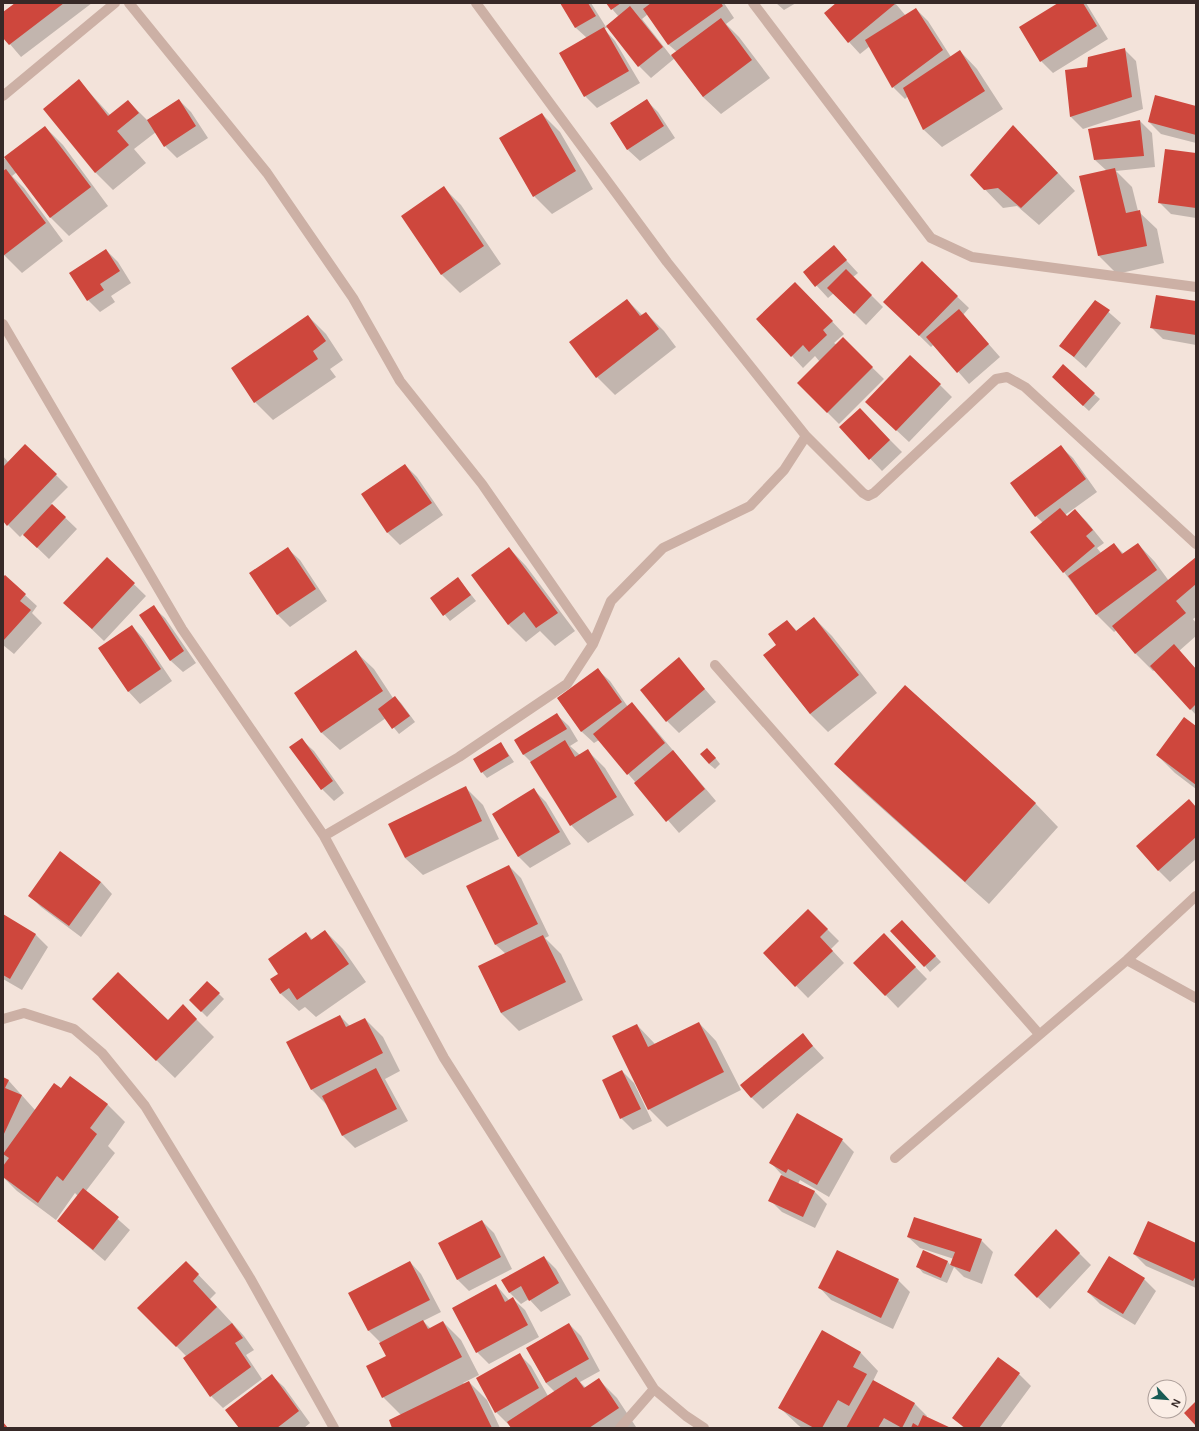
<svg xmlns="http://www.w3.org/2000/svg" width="1199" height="1431" viewBox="0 0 1199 1431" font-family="Helvetica,sans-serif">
<rect width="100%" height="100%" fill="#f3e3da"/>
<path fill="#0003" fill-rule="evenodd" d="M17,3H92L21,57L3,36V13Z
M561,3H591L606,27L619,17L607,3H724L734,18L726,24L739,37L770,78L721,114L703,97L675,58L651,78L639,66L608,27L604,29L615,41L640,83L597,108L585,96L587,38L576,28ZM648,14L669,45L677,52L671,56L642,19Z
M776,3H796L784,10Z
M838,3H895L906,16L916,9L928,21L951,57L960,51L977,69L1003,109L942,147L924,130L908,96L905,99L893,87L870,46L860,54L849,42Z
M1060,3H1086L1108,39L1053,73L1041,61Z
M1124,49L1136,61L1143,109L1083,129L1071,117L1066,71L1088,68Z
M79,81L111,116L128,101L147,120L179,100L191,112L208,138L177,158L165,146L156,132L134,149L146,163L113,190L95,172Z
M646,100L658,112L675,138L640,161L628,150L611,124Z
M1196,107V143L1161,134L1149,122Z
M542,114L560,132L593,189L552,214L534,196Z
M1140,121L1152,133L1155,167L1116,171L1132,187L1138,211L1157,229L1164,263L1117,274L1099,256L1080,177L1107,171L1095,160Z
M45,127L63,145L108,206L69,236L51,218L17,172L12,176L24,188L63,241L22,273L3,254V157L4,159Z
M1031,144L1075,191L1039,225L1017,206L1003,208L971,175Z
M1196,154V218L1171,214L1159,202Z
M444,188L461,205L501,264L460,293L442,275L403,216Z
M834,247L858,273L853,277L883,307L866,325L834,293L828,298L804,272Z
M106,250L118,262L131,283L111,296L115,302L100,312L88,300Z
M922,263L969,308L963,315L1000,357L969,384L934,344L931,347L885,302Z
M807,295L844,334L834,343L837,345L843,339L884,379L839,424L798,383L820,362L815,356L803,368L792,356Z
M627,300L643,316L646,313L664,331L676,347L615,395L597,377Z
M1096,301L1121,323L1086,368L1061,346Z
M1196,302V345L1163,339L1151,327Z
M308,316L326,334L343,360L330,369L336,377L273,420L255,402Z
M1059,383L1094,394L1100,399L1089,411Z
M940,385L952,397L909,442L878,413Z
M871,421L902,452L882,471L840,427Z
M1061,447L1073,458L1097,492L1065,515L1067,517L1075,510L1087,522L1104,543L1097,548L1101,553L1114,544L1124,554L1138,544L1155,562L1169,581L1196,559V617L1193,619L1196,623V636L1179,651L1196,669V715L1155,670L1153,671L1135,653L1117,630L1114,632L1096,614L1064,572L1043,523L1036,516Z
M3,456L9,463L56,475L68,487L51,504L77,529L49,559L23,534L20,537L3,520Z
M405,465L417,477L443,515L400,545L388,533L362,494Z
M509,548L526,566L575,631L555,646L540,631L526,642L508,624Z
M288,549L300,560L327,601L290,627L278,615L251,574Z
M107,558L146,596L104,641L77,615Z
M3,578L25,595L37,606L32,613L42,623L14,654L3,645Z
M458,578L476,601L450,621L431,598Z
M153,607L165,618L196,663L183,672L171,661L141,616Z
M814,618L832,636L877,693L828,732L810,714L765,655L778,645L787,621L797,631Z
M132,626L143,638L172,681L140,704L129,692L99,648Z
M356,652L374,669L393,698L395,697L401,703L415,722L399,734L386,718L340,750L322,733L295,693Z
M679,659L716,702L679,733L667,721Z
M598,670L610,681L628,707L632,704L643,715L716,801L679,833L599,740L594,743L582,732L558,699Z
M557,715L569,726L578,741L570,746L580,755L587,750L605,768L634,815L588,843L571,825L532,763L524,755L516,740Z
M1196,727V789L1175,773L1157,755Z
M302,740L314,751L344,793L334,801L322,789Z
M501,743L514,762L487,778L482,772Z
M713,755L720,764L715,769L709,764Z
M835,764L1035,803L1058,827L989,904L858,787Z
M466,788L483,805L499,839L423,875L405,858Z
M534,790L546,802L571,844L530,868L518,856Z
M1196,807V859L1170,882L1158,870Z
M509,866L521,878L549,936L545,938L561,954L583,1000L519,1031L501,1013L480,967L506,954L496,945L468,887Z
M101,882L112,894L81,937L41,907L29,895Z
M808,910L839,941L831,949L844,963L808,998L764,953Z
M3,915L36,935L48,947L22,990L3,979Z
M902,921L941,962L930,972L925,966Z
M325,931L343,949L366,982L316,1017L305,1007L299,1011L281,994L271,980L279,974L306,933L313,940Z
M896,947L927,979L898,1008L855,963Z
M207,982L224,999L207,1017L190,1000Z
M183,1006L214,1037L175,1078L111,1017L168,1022Z
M340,1016L350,1026L365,1019L383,1037L400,1071L385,1079L408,1121L355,1148L343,1136L328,1106L312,1090Z
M699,1023L716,1041L741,1090L667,1127L649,1109L637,1025L655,1044Z
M802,1034L824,1058L763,1109L751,1097Z
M622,1071L634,1083L652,1121L633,1130L621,1118Z
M3,1079L9,1081L35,1110L61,1090L107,1104L125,1122L108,1146L115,1153L86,1191L130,1230L105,1261L58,1221L78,1196L75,1193L56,1220L17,1191L3,1177Z
M842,1140L854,1152L829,1197L800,1180L798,1184L815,1192L827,1204L815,1228L782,1212L770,1200L782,1175L771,1163Z
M482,1221L494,1233L512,1269L469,1291L457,1279Z
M908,1237L981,1240L993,1252L982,1284L964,1277L954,1267L947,1283L923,1273L918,1267L948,1262L951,1266L954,1259L920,1248Z
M1196,1244V1288L1146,1266L1134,1254Z
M1079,1253L1091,1265L1050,1309L1027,1287Z
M544,1257L556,1269L571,1295L541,1312L529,1299L521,1304L509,1292Z
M1109,1257L1144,1279L1156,1291L1135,1325L1100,1304L1088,1292Z
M186,1262L216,1293L210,1299L244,1336L254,1350L246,1355L262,1379L223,1408L211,1396L186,1356L139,1308Z
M410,1262L421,1274L441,1312L423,1321L431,1329L443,1322L461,1340L479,1375L463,1383L464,1384L469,1382L487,1400L500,1428H393L401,1415L383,1397L387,1357L381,1343L369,1331L350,1293Z
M898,1280L910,1292L893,1329L831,1300L820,1288Z
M496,1285L509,1300L513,1299L525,1310L539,1337L489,1364L477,1352Z
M569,1324L581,1336L600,1371L580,1382L586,1388L599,1380L617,1398L636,1427L634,1428H512L496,1412L519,1354L531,1366L548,1396L555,1392L546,1383L527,1348Z
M822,1332L861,1353L878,1371L873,1381L915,1404L927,1416L926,1418L948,1428H802L798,1425L780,1408Z
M1019,1374L1031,1386L1000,1428H964L954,1418Z
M272,1376L284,1387L310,1423L304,1428H240Z"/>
<path fill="#ce473d" d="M15,3H64L9,45L3,38V12Z
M560,3H588L596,16L575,28Z
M606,3H621L611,10Z
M651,3H721L723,6L668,45L643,9Z
M836,3H894L895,4L848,43L824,13Z
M1058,3H1083L1097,26L1040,62L1019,27Z
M630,6L663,47L638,67L606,26Z
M916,8L943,50L892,88L865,40Z
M721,18L752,60L703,97L671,55Z
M604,27L629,71L584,97L559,53Z
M1125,48L1132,97L1070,117L1065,70L1087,67L1088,57Z
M960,50L985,91L923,130L903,88Z
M79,79L108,116L128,100L139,113L117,131L129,145L95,173L43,109Z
M1155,95L1196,106V135L1148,122Z
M179,99L196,126L164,147L147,120Z
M647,99L664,126L627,150L610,123Z
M542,113L576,171L533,197L499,138Z
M1140,120L1144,156L1094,160L1088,129Z
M1013,125L1058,173L1021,208L998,188L984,190L970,175Z
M45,126L91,187L50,218L4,157Z
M1165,149L1196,153V208L1158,203Z
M1115,168L1126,213L1140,210L1147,246L1098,256L1079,176Z
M6,169L46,223L3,256V171Z
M444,186L484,246L441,275L401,216Z
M834,245L847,260L815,287L803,272Z
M106,249L120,271L100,284L104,290L87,301L69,273Z
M922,261L958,296L919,336L883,302Z
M846,269L872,295L854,314L827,288Z
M795,282L833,321L823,330L827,335L809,352L803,345L791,357L756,319Z
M1156,295L1196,301V335L1150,328Z
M627,299L640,316L646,312L659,329L596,378L569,342Z
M1095,300L1110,310L1074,357L1059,346Z
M959,309L989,344L957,373L926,337Z
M308,315L326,341L313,351L318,359L254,403L231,368Z
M843,337L873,367L827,413L797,383Z
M910,355L941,384L896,431L865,402Z
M1063,364L1095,393L1083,406L1052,377Z
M860,408L890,440L869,460L839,427Z
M25,444L57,474L7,526L3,521V467Z
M1061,445L1086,479L1035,517L1010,483Z
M405,464L432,503L387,533L361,494Z
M52,504L66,517L37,548L23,535Z
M1060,508L1067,516L1075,509L1093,530L1086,536L1095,546L1063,573L1030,532Z
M1114,543L1122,554L1138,543L1157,570L1096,615L1068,576Z
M288,547L316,589L277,615L249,573Z
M509,547L558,613L536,628L524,612L508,625L471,575Z
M107,557L135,583L92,629L63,603Z
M1196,557V584L1176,601L1186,613L1135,654L1112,626Z
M5,575L26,594L20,601L31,610L3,641V577Z
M458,577L471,595L443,616L430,598Z
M154,605L184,651L170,661L139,615Z
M814,617L859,675L810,714L763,655L776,645L768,634L787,620L796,631Z
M132,625L161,669L128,692L98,648Z
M1174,644L1196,669V704L1190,710L1150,666Z
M356,650L383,691L321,733L294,693Z
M679,657L705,689L666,722L640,690Z
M598,668L622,702L581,732L557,698Z
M905,685L1036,803L965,882L834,764Z
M395,696L410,716L392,729L378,709Z
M632,702L665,743L627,775L593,734Z
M557,713L567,729L523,755L514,740Z
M1184,717L1196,726V785L1156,755Z
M302,738L333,781L321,790L289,747Z
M565,740L575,757L588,749L617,797L570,826L530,762Z
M501,742L509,756L481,773L473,759Z
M707,748L716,758L709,764L700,754Z
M673,750L705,789L666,822L634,783Z
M466,786L482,821L405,858L388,824Z
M534,788L560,832L518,857L492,814Z
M1189,799L1196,807V837L1158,871L1136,846Z
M60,851L101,882L69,926L28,896Z
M509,865L538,924L495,945L466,886Z
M808,909L828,929L820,937L833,951L795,987L763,953Z
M3,914L36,934L10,979L3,975Z
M902,920L936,956L924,967L890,931Z
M325,930L349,964L297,1000L289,988L280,994L270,979L278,974L268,959L306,932L311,940Z
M884,933L916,967L885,996L853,963Z
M543,935L566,982L501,1013L478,966Z
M118,972L168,1020L183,1004L197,1019L156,1061L92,999Z
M207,981L220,993L201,1012L189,1000Z
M340,1015L346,1027L365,1018L383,1053L311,1090L286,1042Z
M699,1022L724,1072L648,1110L612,1036L637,1024L648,1047Z
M803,1033L813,1046L751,1098L740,1085Z
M376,1068L397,1109L342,1136L322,1096Z
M622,1070L641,1109L620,1119L602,1080Z
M70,1076L108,1104L90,1128L97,1134L63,1181L57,1176L38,1203L3,1177V1166L9,1158L3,1154L54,1083L61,1088Z
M3,1077L9,1080L5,1088L22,1095L3,1136Z
M797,1113L843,1139L817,1185L788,1169L786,1173L769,1163Z
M781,1175L815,1191L803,1217L768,1201Z
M83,1188L119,1217L93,1250L57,1221Z
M914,1217L982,1239L970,1272L950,1265L955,1252L907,1237Z
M482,1220L501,1257L457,1280L438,1243Z
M1148,1221L1196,1243V1276L1193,1281L1133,1254Z
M1056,1229L1080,1253L1037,1298L1014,1275Z
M837,1250L899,1279L881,1318L818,1288Z
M923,1250L948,1261L941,1278L916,1267Z
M544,1256L559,1283L529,1301L521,1286L509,1293L501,1280Z
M1109,1256L1145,1278L1123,1314L1087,1292Z
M186,1261L199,1274L193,1281L217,1307L176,1347L137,1308Z
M410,1261L430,1300L368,1331L348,1293Z
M496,1284L505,1302L513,1297L528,1325L476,1353L452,1308Z
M423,1320L428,1329L443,1321L462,1357L382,1398L366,1366L386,1356L379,1343Z
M232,1323L243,1338L235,1343L251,1367L210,1397L183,1358Z
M569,1323L589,1359L546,1383L526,1348Z
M822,1330L861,1352L853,1367L867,1374L849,1406L838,1400L822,1428H814L778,1408Z
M520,1353L539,1388L495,1413L476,1378Z
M998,1357L1020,1373L979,1428H965L952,1418Z
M272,1374L299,1411L277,1428H239L225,1410Z
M576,1377L584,1388L599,1378L619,1408L589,1428H511L507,1422Z
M873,1380L915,1403L902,1428L884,1418L878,1428H846Z
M469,1381L492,1428H392L389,1420Z
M1196,1401V1426L1184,1413Z
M923,1415L951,1428H911L913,1423L918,1426Z
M3,1422L8,1428H3Z"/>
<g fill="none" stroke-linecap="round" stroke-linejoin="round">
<path stroke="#ccb0a5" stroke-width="10" d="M129,3L267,173L353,298L400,381L482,484L593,644
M476,3L667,262L806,436L863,493L868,496L874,493L996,379L1007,377L1025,387L1196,544
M753,3L931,238L972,257L1196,287
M3,96L115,3
M3,324L182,629L324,836L444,1058L654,1389L686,1416L704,1428
M715,665L1039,1034
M324,836L459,757L567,684L593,644L611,601L663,548L750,506L784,470L806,436
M1127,960L1196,998
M3,1019L24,1013L74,1029L102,1053L145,1106L250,1278L334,1428
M895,1158L1127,960L1196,896
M620,1428L654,1389"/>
</g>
<rect width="1199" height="1431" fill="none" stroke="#372927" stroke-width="8"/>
<g transform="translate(1167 1399) rotate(116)"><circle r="19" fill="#fbeee6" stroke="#ad9f9a"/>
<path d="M0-3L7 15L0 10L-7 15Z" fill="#195c55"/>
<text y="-6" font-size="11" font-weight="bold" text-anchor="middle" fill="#372927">N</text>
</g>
</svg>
